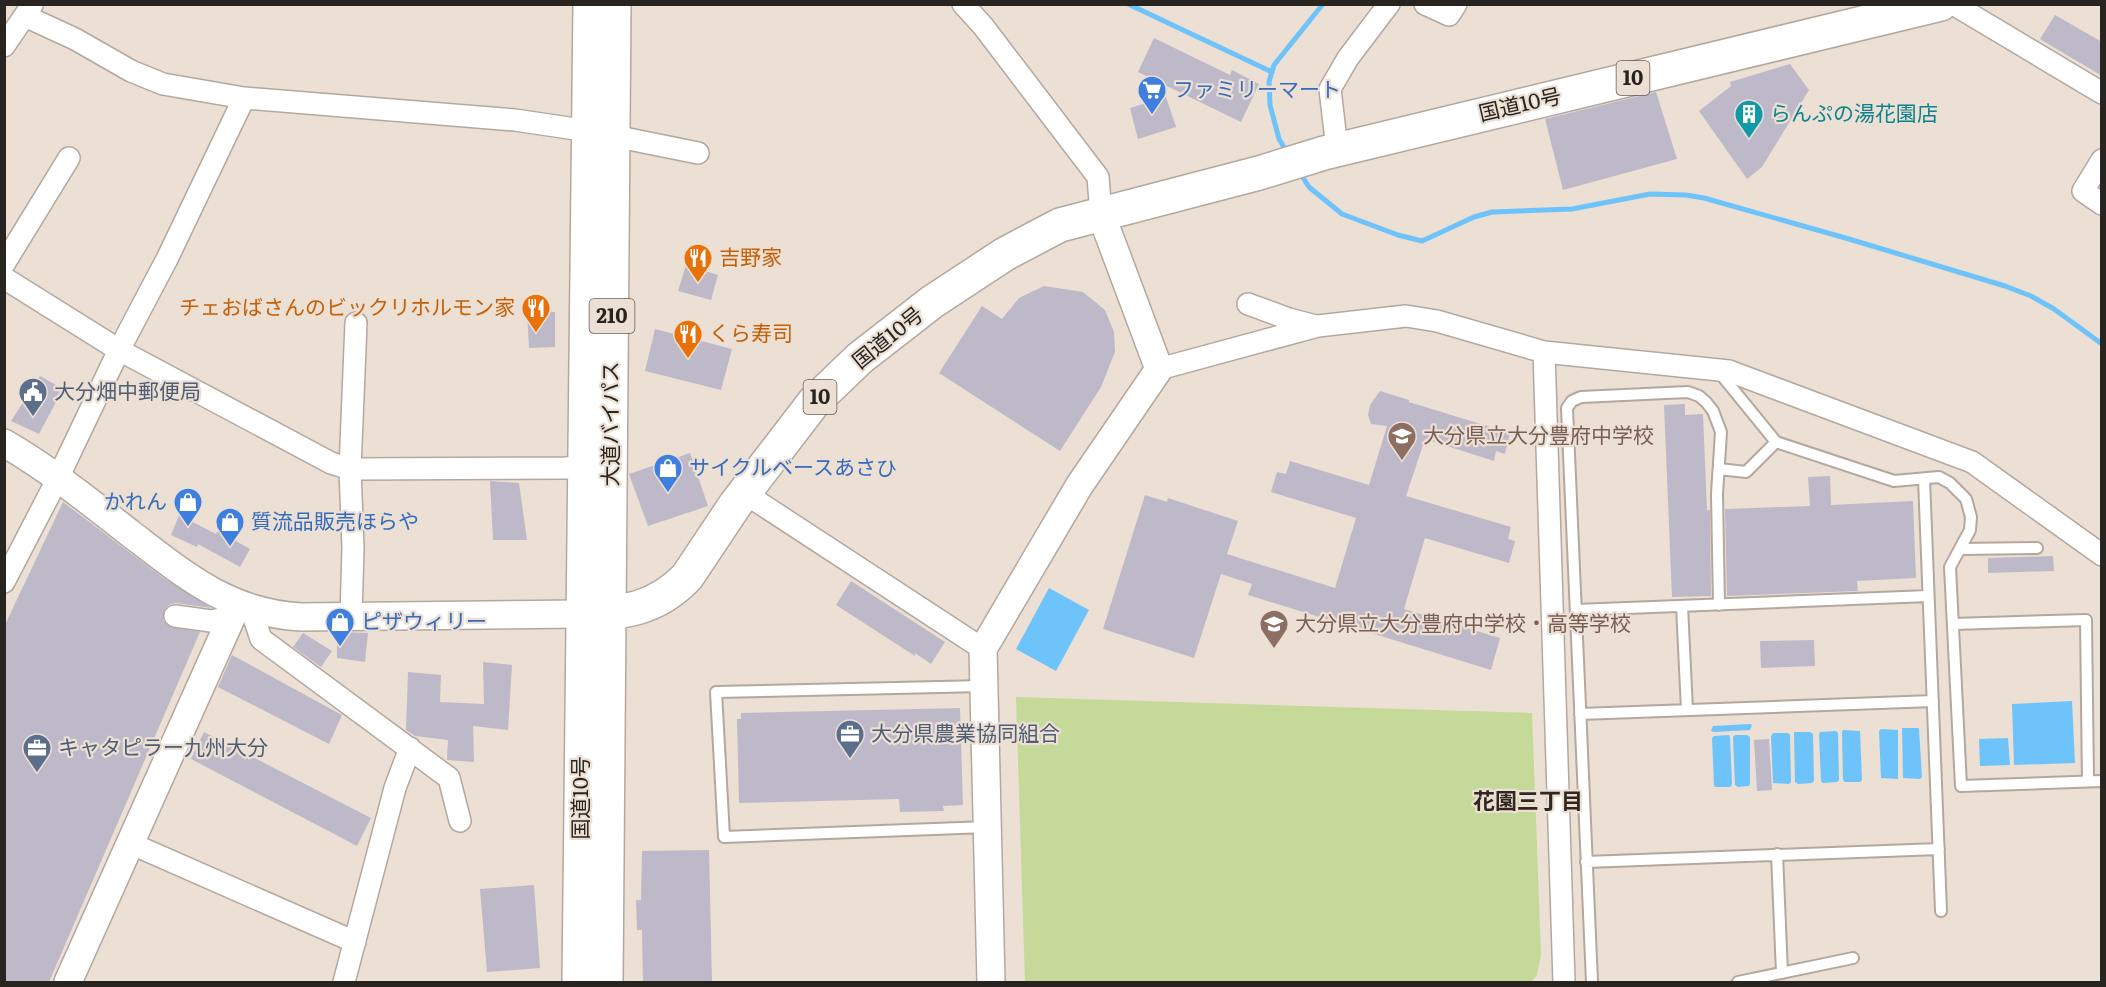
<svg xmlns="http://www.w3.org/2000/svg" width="2106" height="987" viewBox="0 0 2106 987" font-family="Literata,'Noto Sans JP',serif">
<rect width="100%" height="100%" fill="#ecdfd4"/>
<path fill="#c5d998" d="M1016,697L1532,713L1541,955L1537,975L1531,982H1025Z"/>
<path fill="#6ec3fa" d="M1049,588L1089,610L1056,671L1016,649Z
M2072,701L2075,763L2014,765L2012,704Z
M1750,724L1752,725L1750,730L1714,732L1711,731L1713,726Z
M1902,728H1918L1919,729L1922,777L1920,779L1903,778Z
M1881,729L1898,730V779L1881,778L1879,731Z
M1843,730L1860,731L1862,780L1860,782H1845L1843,780L1842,732Z
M1836,731L1838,733L1839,780L1837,782L1823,783L1821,781L1819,734L1820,732Z
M1794,732H1810L1813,734L1814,781L1812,783L1798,784L1795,782Z
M1773,733H1788L1790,735L1791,782L1789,784L1773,783L1771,736Z
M1729,735L1730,737L1732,784L1730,787H1715L1714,785L1712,738L1714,736Z
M1735,735H1747L1750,737V784L1749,786L1738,787L1735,785L1733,737Z
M2008,738L2010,765L1980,766L1979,739Z"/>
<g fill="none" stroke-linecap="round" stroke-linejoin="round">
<path stroke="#6ec3fa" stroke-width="5" d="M1128,4L1272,72
M1287,152L1279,139L1270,105L1269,82L1274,65L1323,4
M1300,173L1309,187L1342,214L1398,235L1422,241L1474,217L1492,212L1572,209L1650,194L1686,195L1704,198L1849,239L2005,286L2031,296L2054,309L2102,344"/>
</g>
<path fill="#bdb9c8" d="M2055,15L2102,42V76L2040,39Z
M1154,38L1230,75L1232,70L1259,84L1241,122L1138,72Z
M1790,64L1809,90L1762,167L1747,179L1699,111L1731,86L1730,82Z
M1656,92L1677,159L1563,190L1545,119Z
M1166,97L1176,127L1138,139L1130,108Z
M686,265L718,275L711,300L678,291Z
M1044,286L1083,292L1105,310L1114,332L1115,352L1101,387L1060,451L939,373L982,306L1002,319L1019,298Z
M527,311L555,312V347L529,348Z
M655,329L732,349L721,390L645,371Z
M40,376L63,389L39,434L11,421Z
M1380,391L1409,400V402L1510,433L1505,454L1496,451L1494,461L1425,439L1406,496L1511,527L1508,539L1515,541L1509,563L1425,538L1404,609L1500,638L1491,670L1248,595L1252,584L1221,574L1194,658L1103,629L1145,495L1167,502L1168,498L1238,521L1227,554L1335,588L1356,518L1271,492L1277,472L1286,474L1290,461L1369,485L1387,426L1371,424L1368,415L1370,405Z
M1685,404V415L1703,414L1707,510H1710L1711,596L1672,597L1664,405Z
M690,453L708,506L648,526L629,474Z
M1830,476L1831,505L1913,501L1916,578L1857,581L1858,591L1727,596L1725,509L1810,506L1808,477Z
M490,481L519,483L527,540H493Z
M63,502L162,577L211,608L176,603L170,604L165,609L163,620L168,626L200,632L49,982H4V627Z
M179,515L216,534L218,531L250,549L240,567L198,544L197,547L171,535Z
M2053,556L2054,571L1988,573V558Z
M851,581L945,642L931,664L915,653V656L836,605Z
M337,632L368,633L365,662L337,658Z
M303,633L332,651L321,667L293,647Z
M1814,640L1815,666L1761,668L1760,641Z
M232,655L342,715L329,744L218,687Z
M483,662L512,665L508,730L473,726L474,762L447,760L448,740L415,736L406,730L408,672L441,675L440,702L484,704Z
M960,708L963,805L943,806L944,811L900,812L899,799L739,803L737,719H741V713Z
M204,732L371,818L357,846L191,759Z
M1769,739L1772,790L1757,791L1754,740Z
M709,850L712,982H643L642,930H637L636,900H641L642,851Z
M534,885L540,968L487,972L480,889Z"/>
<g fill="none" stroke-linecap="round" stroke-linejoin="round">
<g stroke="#b4a89e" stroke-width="14">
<path id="service" d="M1719,372L1776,442L1894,481L1939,477L1950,483L1966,499L1971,517L1970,530L1950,567L1961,786L2102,781
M1719,469L1746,472L1776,442
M1924,479L1941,911
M1961,549L2037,548
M1682,606L1687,710
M1576,610L1928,596
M1953,624L2086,620L2088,781
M984,686L716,692L724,837L987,827
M1580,714L1933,701
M1777,854L1782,973
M1586,862L1939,849
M1592,982L1567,408L1572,401L1581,397L1688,392L1699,396L1706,402L1713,411L1721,432L1717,494L1719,605
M1738,982L1853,958"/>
</g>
<g stroke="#b4a89e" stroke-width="24">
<path id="minor" d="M963,4L983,26L1098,177L1101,214
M1425,4L1449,15L1456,4
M1953,4L2102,93
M25,16L75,39L131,71L163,84L244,98L515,120L589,131L698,153
M4,46L32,5
M1337,149L1330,89L1348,58L1389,4
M2102,160L2083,191L2102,204
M4,264L69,158
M4,278L119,350L331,463L350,469L566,468L585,466
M1248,304L1289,319L1316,326
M1544,352L1564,982
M1159,369L1318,326L1406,316L1437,321L1544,352L1729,371L1972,462L2102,555
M755,500L983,649
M4,582L58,478L119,350L167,259L244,98
M251,609L261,639L449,778L460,821
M175,616L211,621L231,617
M351,617L353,548L350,469L356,323
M132,844L355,942
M344,982L395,788L410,748"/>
</g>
<g stroke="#b4a89e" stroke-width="30">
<path id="tertiary" d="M4,443C49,469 90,502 131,534C186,576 229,613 301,617L582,614
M68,982L237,605
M991,982L983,649L1079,486L1159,369L1101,214"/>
</g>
<g stroke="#b4a89e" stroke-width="36">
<path id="trunk" d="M582,614C625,613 656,609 687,577L735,505L814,402L860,358L932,302L1005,254L1060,225L1259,173L1324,153L1941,4
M579,982L590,4
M606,982L614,4"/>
</g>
<use href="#service" stroke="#fff" stroke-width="10"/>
<use href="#minor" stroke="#fff" stroke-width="21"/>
<use href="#tertiary" stroke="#fff" stroke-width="27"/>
<use href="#trunk" stroke="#fff" stroke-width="33"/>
</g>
<defs>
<g id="supermarket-pin" transform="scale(1.5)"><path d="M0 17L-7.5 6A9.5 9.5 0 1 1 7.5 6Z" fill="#3f7fe0" stroke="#ecdfd4"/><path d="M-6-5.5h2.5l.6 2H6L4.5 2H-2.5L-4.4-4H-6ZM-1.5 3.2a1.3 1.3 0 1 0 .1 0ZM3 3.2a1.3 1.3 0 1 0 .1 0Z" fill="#fff"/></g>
<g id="building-pin" transform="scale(1.5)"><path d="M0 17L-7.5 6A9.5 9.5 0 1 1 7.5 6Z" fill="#0f9aa8" stroke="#ecdfd4"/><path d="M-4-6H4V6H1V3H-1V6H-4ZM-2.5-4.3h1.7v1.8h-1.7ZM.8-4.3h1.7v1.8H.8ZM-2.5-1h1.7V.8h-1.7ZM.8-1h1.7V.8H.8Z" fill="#fff"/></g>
<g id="restaurant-pin" transform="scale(1.5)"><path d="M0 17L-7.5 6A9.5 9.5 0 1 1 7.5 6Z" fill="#e8710a" stroke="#ecdfd4"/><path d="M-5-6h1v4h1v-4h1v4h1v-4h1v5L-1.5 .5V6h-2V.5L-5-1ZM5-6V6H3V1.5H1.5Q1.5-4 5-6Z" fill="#fff"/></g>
<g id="civic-pin" transform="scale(1.5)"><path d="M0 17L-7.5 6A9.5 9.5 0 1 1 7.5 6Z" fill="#5c6f8a" stroke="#ecdfd4"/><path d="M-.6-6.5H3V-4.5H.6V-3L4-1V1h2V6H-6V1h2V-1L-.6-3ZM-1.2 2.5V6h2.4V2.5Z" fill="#fff"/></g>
<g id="school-pin" transform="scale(1.5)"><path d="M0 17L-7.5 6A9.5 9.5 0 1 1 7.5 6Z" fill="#8d6e63" stroke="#ecdfd4"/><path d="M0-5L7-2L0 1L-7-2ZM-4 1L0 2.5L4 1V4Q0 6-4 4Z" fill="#fff"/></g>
<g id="shop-pin" transform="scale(1.5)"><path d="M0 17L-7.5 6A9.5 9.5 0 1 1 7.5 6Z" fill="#3f7fe0" stroke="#ecdfd4"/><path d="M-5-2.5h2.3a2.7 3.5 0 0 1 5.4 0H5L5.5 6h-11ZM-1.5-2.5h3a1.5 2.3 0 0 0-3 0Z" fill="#fff"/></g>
<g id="office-pin" transform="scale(1.5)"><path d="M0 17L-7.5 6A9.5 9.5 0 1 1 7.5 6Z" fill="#5c6f8a" stroke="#ecdfd4"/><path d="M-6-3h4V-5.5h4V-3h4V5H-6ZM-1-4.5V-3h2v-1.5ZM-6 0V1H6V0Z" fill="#fff"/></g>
</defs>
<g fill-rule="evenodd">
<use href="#supermarket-pin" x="1152" y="90"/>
<use href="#building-pin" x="1749" y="114"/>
<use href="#restaurant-pin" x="698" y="258"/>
<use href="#restaurant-pin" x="536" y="308"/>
<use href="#restaurant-pin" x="688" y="334"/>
<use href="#civic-pin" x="33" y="392"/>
<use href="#school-pin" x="1402" y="436"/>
<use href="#shop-pin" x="668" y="468"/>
<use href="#shop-pin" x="188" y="502"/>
<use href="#shop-pin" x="230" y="522"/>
<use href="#shop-pin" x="340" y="622"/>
<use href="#school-pin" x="1274" y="624"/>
<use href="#office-pin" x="850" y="734"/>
<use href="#office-pin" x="37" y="748"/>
</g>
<g text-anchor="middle" stroke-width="4.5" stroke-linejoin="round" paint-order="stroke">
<g fill="#ecdfd4" stroke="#635c56" stroke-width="1.5">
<rect x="1616.5" y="61" width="33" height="34" rx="4.5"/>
<rect x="589.5" y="299" width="45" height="34" rx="4.5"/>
<rect x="803.5" y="380" width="33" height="34" rx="4.5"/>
</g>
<g font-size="20" font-weight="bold" fill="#282420">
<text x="1633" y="85">10</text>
<text x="612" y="323">210</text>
<text x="820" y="404">10</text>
</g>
<g font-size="21" fill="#366cbe" stroke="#ecdfd4" text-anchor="start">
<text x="1173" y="97">ファミリーマート</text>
<text x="689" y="475">サイクルベースあさひ</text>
<text x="167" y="509" text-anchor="end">かれん</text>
<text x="251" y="529">質流品販売ほらや</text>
<text x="361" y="629">ピザウィリー</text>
</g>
<g font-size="21" fill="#282420" stroke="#ecdfd4">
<text transform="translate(1520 105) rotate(-13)" y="7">国道10号</text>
<text transform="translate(888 338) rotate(-39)" y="7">国道10号</text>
<text transform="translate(611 424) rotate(-90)" y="7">大道バイパス</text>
<text transform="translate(581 798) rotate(-90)" y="7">国道10号</text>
</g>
<g font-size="21" fill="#0d838f" stroke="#ecdfd4" text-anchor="start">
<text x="1770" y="121">らんぷの湯花園店</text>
</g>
<g font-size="21" fill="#c56008" stroke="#ecdfd4" text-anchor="start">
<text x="719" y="265">吉野家</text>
<text x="515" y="315" text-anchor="end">チェおばさんのビックリホルモン家</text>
<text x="709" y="341">くら寿司</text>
</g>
<g font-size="21" fill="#4e5e75" stroke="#ecdfd4" text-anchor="start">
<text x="54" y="399">大分畑中郵便局</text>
<text x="871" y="741">大分県農業協同組合</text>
<text x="58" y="755">キャタピラー九州大分</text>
</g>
<g font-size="21" fill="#785e54" stroke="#ecdfd4" text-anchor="start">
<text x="1423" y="443">大分県立大分豊府中学校</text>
<text x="1295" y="631">大分県立大分豊府中学校・高等学校</text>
</g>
<g font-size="22" font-weight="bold" fill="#31271f" stroke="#ecdfd4">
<text x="1528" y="809">花園三丁目</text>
</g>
</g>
<rect width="2106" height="987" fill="none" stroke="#282420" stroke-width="12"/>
</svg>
